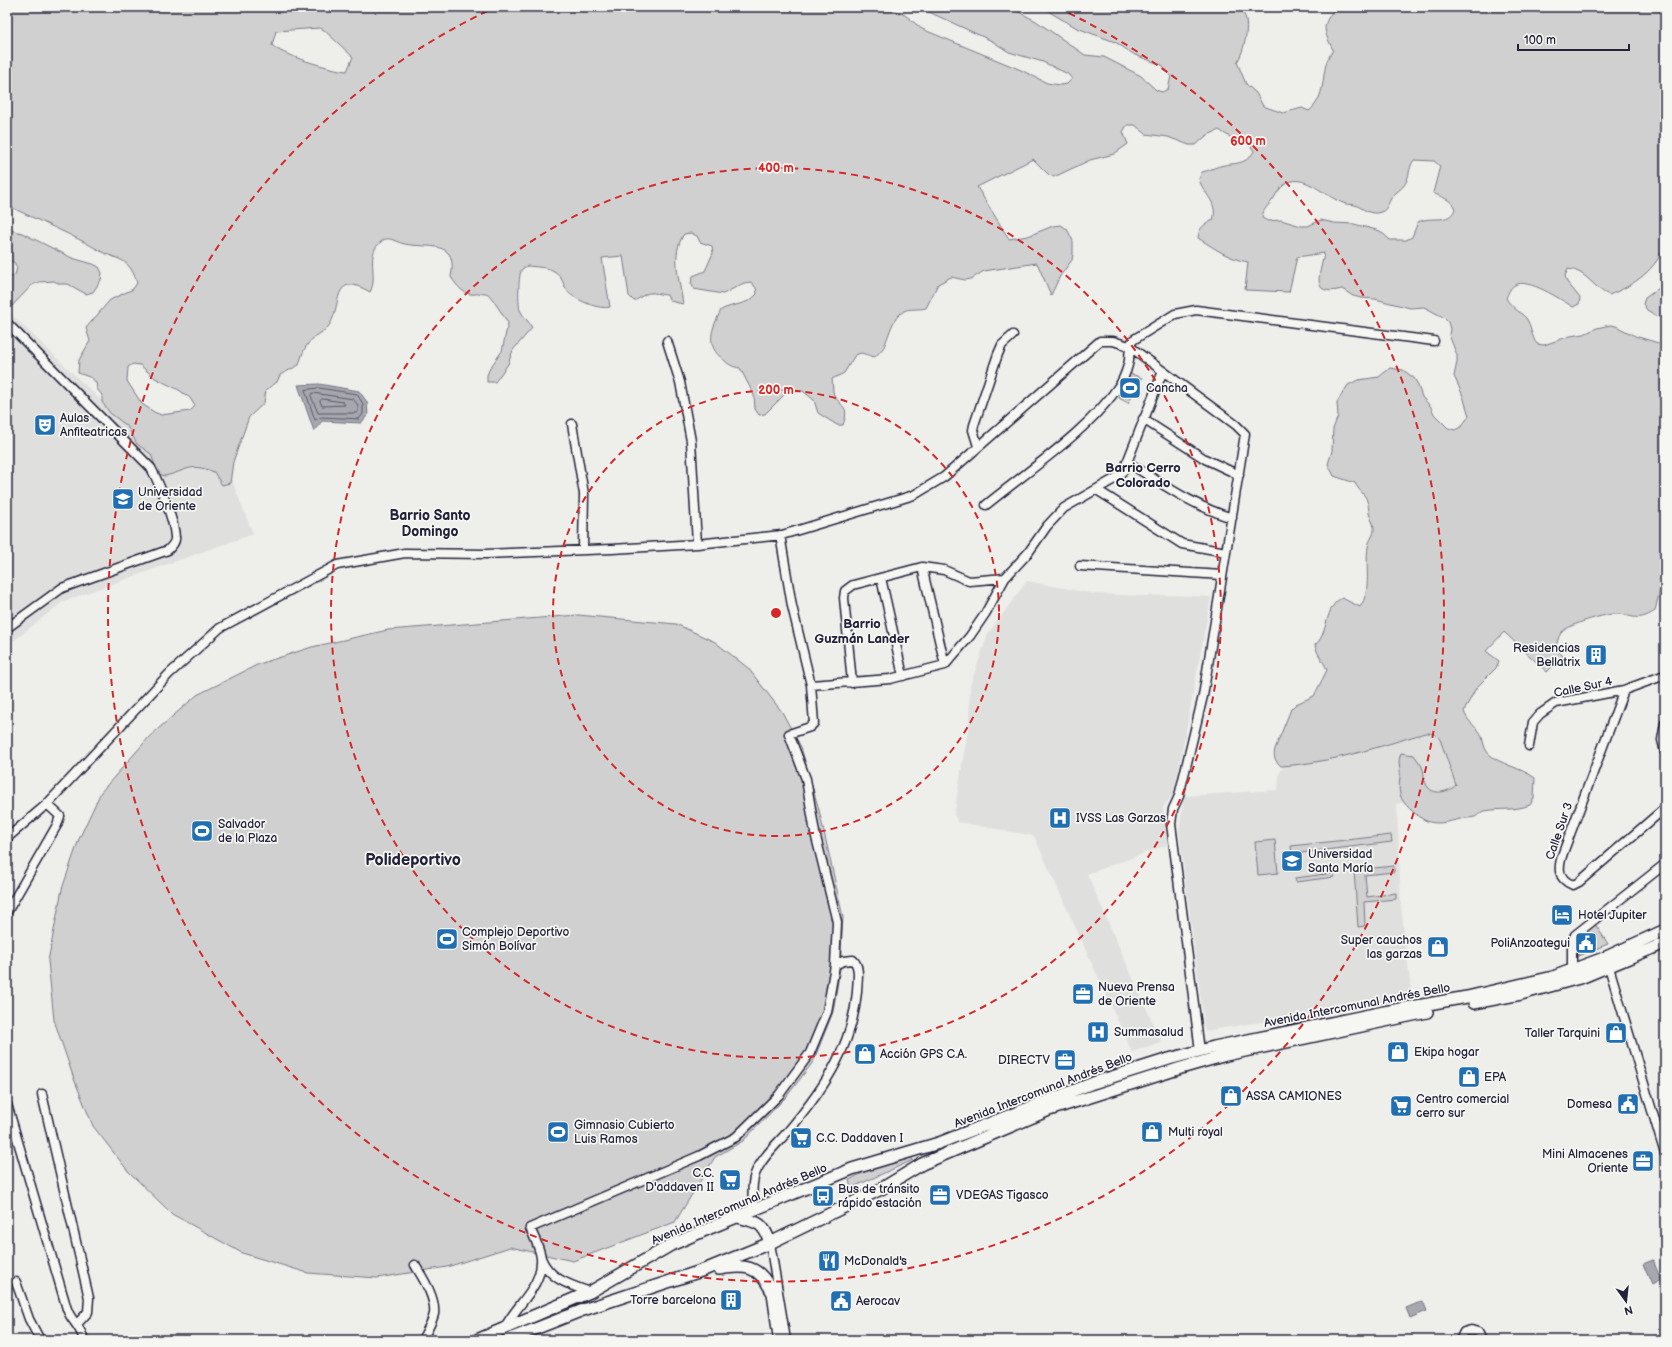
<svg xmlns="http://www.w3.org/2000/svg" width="1672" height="1347" viewBox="0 0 1672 1347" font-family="'Balsamiq Sans',sans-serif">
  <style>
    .built { fill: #dfdfde }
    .green { fill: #d0d0d1; stroke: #797986; fill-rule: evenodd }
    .water { fill: #a7a7af; stroke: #727281 }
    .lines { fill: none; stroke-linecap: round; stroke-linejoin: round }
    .shore { stroke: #575769; stroke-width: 1 }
    .street-casing { stroke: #22223b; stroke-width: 11 }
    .secondary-casing { stroke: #22223b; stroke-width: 14 }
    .street { stroke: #f6f6f2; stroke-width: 8 }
    .secondary { stroke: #f6f6f2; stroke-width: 11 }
    .ring { fill: none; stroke: #d62828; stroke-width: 2; stroke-dasharray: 7 5 }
    .labels { text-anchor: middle; stroke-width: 3.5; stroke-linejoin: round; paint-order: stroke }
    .poi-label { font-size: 12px; fill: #22223b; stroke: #f6f6f2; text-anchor: start }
    .street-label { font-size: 12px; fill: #22223b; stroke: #f6f6f2 }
    .neighbourhood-label { font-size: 13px; font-weight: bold; fill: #22223b; stroke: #f6f6f2 }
    .quarter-label { font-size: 14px; font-weight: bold; fill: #22223b; stroke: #f6f6f2 }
    .district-label { font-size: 16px; font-weight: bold; fill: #22223b; stroke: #f6f6f2 }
    .centre { fill: #d62828; stroke: #f6f6f2; stroke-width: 2 }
    .ring-label { font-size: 12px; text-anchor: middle; font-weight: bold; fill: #d62828; stroke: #f6f6f2; stroke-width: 3.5; stroke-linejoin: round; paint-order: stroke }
  </style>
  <rect width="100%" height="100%" fill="#eeeeeb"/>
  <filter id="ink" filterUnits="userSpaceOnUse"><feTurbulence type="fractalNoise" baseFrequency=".025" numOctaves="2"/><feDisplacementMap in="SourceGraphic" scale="8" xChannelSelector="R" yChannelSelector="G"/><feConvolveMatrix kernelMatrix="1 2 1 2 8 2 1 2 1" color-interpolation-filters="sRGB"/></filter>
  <g filter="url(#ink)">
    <path class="built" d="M7,310L167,464L220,450L253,534L64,601L7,646Z
      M1027,581L1095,594L1144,596L1172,595L1211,597L1174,794L1163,807L1167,845L1087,874L1161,1042L1132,1052L1034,836L958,822L954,815L969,723L970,686L988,634Z
      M1444,721L1458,789L1397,804L1401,906L1412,998L1205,1031L1179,832L1184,796L1278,790L1279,774L1285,763Z"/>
    <path class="green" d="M7,7H886L905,15L922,29L1021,70L1047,83L1060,85L1067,84L1072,79L1068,74L1043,62L1009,52L992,41L918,7H1009L1036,21L1085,55L1104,57L1141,76L1156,90L1162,92L1168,89L1171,76L1162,65L1135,55L1115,42L1077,28L1051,13L1044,7H1231C1235,9 1240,10 1243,13C1251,22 1244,53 1237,62L1246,84L1256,93L1263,106L1283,113L1302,108L1309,111C1324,99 1322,81 1326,64C1327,59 1331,54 1333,50C1323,29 1321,26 1336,7H1665V243C1658,269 1633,286 1609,295C1594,289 1586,270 1568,269L1565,276L1567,282L1580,298L1579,304L1573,307C1562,300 1527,277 1515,285C1510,287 1508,294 1506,298C1511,307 1519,311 1526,318C1532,326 1531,337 1537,344L1544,345L1570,336L1584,334L1597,328L1610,325L1616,326L1635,336L1665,345V589H1660L1655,611C1635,624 1631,613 1613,614C1602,615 1570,624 1562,632C1558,636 1557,643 1556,649L1563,656L1547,672L1504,632L1486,651L1499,661L1496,668L1476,688L1464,711C1467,721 1473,724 1479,731C1484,737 1482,747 1489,754C1499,764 1522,768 1535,778L1534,798L1530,805C1515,811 1500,808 1485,811C1480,812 1479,815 1475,817C1470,818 1464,818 1460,819C1436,825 1428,826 1410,809C1399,799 1398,791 1400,777C1401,768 1397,762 1401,753L1414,755C1416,758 1419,762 1421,765C1425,771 1423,778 1426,784C1432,797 1449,792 1456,785L1441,742C1438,734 1433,733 1425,733C1378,747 1331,763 1281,766C1275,761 1273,757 1275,749L1291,709L1296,704L1314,696L1327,670C1324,661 1317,655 1315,645C1329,634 1324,606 1342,598L1360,607C1372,590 1365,566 1368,547C1369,539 1375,535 1374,527C1373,522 1370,518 1369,513C1368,509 1369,504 1367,501C1366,495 1358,490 1355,483L1334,476L1328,464L1332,451L1333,429L1338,416L1337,402L1348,385L1358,380L1379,377L1390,368L1403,370L1414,378L1417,383L1422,397L1431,407L1434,414L1448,428L1455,430L1461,427L1469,416L1463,396L1454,376L1457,362V355L1449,335L1450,329L1448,322L1443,317L1424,307L1410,308L1375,299L1361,298L1353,296L1342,289C1307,298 1322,270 1324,253L1297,257L1289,292L1245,290L1248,262C1229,259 1214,248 1198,238C1199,227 1204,225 1213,220C1219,202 1203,194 1199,179L1202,172C1209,171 1217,166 1224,165C1237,163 1247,164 1254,151L1250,145L1230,137L1219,130L1206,136L1196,145H1189L1168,137L1146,134L1135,125H1127L1123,132L1128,144L1114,154L1090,160L1054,177L1048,174L1033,159L977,187L1009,239L1028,236L1053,226L1061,225L1067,229L1073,241V254L1072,260L1060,276L1051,295L1037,263L984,271L971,279L965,280L951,277L938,284L926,308C919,310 909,308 904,311C892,318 890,333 885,344C884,349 878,353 875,357L861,353L855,355L844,373L832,379C833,383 832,391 834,395C842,409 850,405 843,425H837L818,413L814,400L803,391L786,393L765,414L759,415L755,409L754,395L740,368C733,367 729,365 724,360C704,345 712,329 721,310C734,303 747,306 757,294L756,288L751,282L744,283L723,294L694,289L691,283L693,276L705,271L713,253L712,246L700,242L697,236L691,233L684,234C670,255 680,281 683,304L670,301L667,295C661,295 652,291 646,294C641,296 639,299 634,301L629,296L623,256L602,258L610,307C599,310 579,301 570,294C563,287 563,276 554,271C547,267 536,267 527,266C526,267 523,268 522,269C518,274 518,304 520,310C523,317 529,321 532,328L513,350L508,364L495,382H487V375L490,368L502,351L508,323C505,318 491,296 488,294C484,292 480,293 476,294C464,296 457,286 451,277C459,238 427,249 405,244C397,243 389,235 382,241C364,254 379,276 370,292C330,269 343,308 328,327C325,331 320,333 316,336C305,344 302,354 299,365L280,375L277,382L266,390L264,403L249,417L233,462L230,483L222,485L214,472C189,462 187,471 165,476L158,474L151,454L137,444L127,426L110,413L102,402V395L97,389L96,383L92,378L78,373L79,360L90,341L86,328L110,300L133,289L137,283C135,276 132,269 127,264C120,258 110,256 102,252C72,234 38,221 7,205ZM320,28L324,30L353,57L347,71C333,70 280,55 272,45L276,31ZM1414,160L1434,161L1440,166L1433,193C1442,198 1451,198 1455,209C1449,225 1432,215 1418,222L1412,237L1406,240H1390L1380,231L1354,224L1334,223L1321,220L1308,226H1301L1281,220L1268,221L1262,218C1263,208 1269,206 1274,198C1294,161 1318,193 1343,203C1347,205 1351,204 1355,205C1363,208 1370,216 1381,212C1388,210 1388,201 1393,196C1398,190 1404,188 1407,180C1410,172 1409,167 1414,160ZM133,364L140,365L155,378L179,390L190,398L195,406L190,411L161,415L154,412L142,404L127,381L128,367Z
      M7,229L22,233L72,258L93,264L99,267L102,273L101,280L93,292L86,294L68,284H60L54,281L39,282L32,285L12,306L7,307V279L15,275L17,268L14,262L7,260Z
      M1665,284V321L1647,310L1643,304L1645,298Z
      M1129,373L1142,378L1128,403L1119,398Z
      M578,615L676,624L715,642L748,668L782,712L801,747L819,810L843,917L840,969L833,1012L813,1062L787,1096L743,1141L715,1157L675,1222L573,1261L510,1247L447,1267L377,1278L308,1273L242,1253L172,1214L128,1171L93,1126L74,1079L54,1020L48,961L62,889L79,839L101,792L150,736L197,695L259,664L312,647L388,630Z
      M1391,835L1392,842L1292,854L1291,846Z
      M1275,840L1278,873L1258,875L1255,842Z
      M1394,866V872L1365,875L1367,897L1396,893V899L1364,902L1365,926L1358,927L1354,870Z
      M1334,873V877L1296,882L1295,878Z
      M1595,924L1608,944L1578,956L1583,935Z
      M910,1156L913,1160L851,1188L849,1180L876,1166Z"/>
    <path class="water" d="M319,384L359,391L367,402L368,415L361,423L322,421L314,431L298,385Z
      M1653,1260L1661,1280L1652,1285L1643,1264Z
      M1423,1301L1427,1311L1410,1318L1406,1308Z"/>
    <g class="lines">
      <path class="shore" d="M319,388L357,394L363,404V414L359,419L322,417L315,420L305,390Z
        M313,393L353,399L358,405V412L356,413H318L311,396Z
        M322,399L343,402L345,405L322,406L320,401Z"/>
      <g class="street-casing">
        <path id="street" d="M7,323L151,468C159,483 174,519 175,537C176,542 172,546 168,550L62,588L7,628
          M667,341L680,382L691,441L697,544
          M1143,419L1205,459L1239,475
          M572,424L584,494L583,549
          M978,446L973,430L974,425L998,354L1002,345L1013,335
          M1127,462C1161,483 1193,506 1232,518
          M1097,490L1182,544L1226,552
          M986,505C1030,469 1090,430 1121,383C1124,377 1128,367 1129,360C1130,352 1128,347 1133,340L1175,314L1196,310L1434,341
          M780,535L792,606L811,685L890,679L945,665L970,636L985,614L1005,578
          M1080,566L1222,575
          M922,567L944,570L969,581L1005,578L1028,553L1047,526L1064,508L1116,478L1124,470L1163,371
          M881,578L903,676
          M852,683L844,598L845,591L853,585L922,567L945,665
          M811,685L814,723L810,727L789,734L806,779L815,833L837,922L835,965
          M1624,690L1563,853C1558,867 1557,879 1573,885L1579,882L1665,808
          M1665,723L1662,740L1665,752
          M1529,746L1533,722L1540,714L1556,703L1624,690L1665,675
          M7,838L47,804L169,674L220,628L337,565L405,553L486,554L612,549L697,544L782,535L914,495L944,477L1100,341H1113L1129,346L1236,425L1245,434L1203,696L1179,796L1173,809L1171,824L1200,1051
          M7,912L57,825L60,816L47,804
          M1609,967L1665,1154
          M1572,971V942L1575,935L1665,864
          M42,1094L89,1298L88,1312L78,1323
          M7,1104L67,1309C71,1321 80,1325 84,1340
          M770,1243L786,1340
          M541,1258C549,1279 570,1285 590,1292
          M415,1265C423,1278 436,1298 434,1314C432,1323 426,1332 422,1340
          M16,1282L29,1319L40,1340
          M771,1290L778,1340
          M504,1329C516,1304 543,1287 541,1258C540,1248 534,1237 530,1228L699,1156L736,1137L779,1095L810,1053L827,1012L835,965L843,961L853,960C861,967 857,982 857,992C852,1047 825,1087 790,1129C780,1141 767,1152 759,1166C750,1180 753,1195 753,1210
          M1460,1340L1464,1332L1471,1330L1478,1332L1482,1340"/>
      </g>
      <g class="secondary-casing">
        <path id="secondary" d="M1474,1003L1521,994L1583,977L1665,943
          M738,1217C758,1222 764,1223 770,1243
          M719,1269C744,1265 758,1264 771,1290
          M477,1340L590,1292L671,1245L710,1228L852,1169L939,1143L1093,1083L1169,1059L1214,1047L1384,1012L1467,997L1553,977L1604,958L1665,930
          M507,1340L583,1310L704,1270L770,1243L881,1189L922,1164L1049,1110L1181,1068L1226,1055L1427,1012"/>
      </g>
      <use href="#street" class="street"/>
      <use href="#secondary" class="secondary"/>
    </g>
  </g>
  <g class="ring">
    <circle cx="776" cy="613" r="223"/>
    <circle cx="776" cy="613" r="445"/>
    <path d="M1058 8A668 668 0 1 1 494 8"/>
  </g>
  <defs>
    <g id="stadium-square" transform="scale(1.15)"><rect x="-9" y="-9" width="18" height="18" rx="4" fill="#1f6fb2" stroke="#f6f6f2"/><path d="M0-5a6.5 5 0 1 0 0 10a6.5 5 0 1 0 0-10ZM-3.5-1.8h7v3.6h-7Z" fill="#fff"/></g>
    <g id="theatre-square" transform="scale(1.15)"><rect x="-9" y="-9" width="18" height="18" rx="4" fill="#1f6fb2" stroke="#f6f6f2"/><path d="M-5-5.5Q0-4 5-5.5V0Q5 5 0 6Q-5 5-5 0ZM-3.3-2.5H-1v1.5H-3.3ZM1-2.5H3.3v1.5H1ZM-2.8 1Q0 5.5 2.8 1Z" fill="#fff"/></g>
    <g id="university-square" transform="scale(1.15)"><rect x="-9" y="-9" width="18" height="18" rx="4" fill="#1f6fb2" stroke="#f6f6f2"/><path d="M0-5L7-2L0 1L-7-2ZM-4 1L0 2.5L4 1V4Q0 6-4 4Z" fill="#fff"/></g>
    <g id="building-square" transform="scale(1.15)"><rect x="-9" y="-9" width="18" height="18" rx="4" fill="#1f6fb2" stroke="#f6f6f2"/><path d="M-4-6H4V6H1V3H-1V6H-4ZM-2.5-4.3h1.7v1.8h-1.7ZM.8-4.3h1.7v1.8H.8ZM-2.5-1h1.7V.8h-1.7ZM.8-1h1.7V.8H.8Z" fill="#fff"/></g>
    <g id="hospital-square" transform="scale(1.15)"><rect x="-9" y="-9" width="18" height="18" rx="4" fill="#1f6fb2" stroke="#f6f6f2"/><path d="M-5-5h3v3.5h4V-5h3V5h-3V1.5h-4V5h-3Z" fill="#fff"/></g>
    <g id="hotel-square" transform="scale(1.15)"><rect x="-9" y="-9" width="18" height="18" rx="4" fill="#1f6fb2" stroke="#f6f6f2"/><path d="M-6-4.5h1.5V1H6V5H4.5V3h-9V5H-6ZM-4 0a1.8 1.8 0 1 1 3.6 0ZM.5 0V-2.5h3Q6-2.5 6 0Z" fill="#fff"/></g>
    <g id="civic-square" transform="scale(1.15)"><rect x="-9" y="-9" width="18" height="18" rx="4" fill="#1f6fb2" stroke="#f6f6f2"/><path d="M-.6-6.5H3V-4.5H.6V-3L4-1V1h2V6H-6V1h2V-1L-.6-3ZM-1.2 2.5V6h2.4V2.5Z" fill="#fff"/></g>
    <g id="shop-square" transform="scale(1.15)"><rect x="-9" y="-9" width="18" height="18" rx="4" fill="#1f6fb2" stroke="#f6f6f2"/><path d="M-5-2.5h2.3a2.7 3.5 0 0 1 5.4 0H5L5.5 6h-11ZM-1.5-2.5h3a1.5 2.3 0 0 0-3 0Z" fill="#fff"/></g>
    <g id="office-square" transform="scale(1.15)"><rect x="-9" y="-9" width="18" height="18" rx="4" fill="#1f6fb2" stroke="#f6f6f2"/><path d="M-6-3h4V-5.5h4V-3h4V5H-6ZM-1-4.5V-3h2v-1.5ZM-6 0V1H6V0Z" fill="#fff"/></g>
    <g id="supermarket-square" transform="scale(1.15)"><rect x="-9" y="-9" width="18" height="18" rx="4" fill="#1f6fb2" stroke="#f6f6f2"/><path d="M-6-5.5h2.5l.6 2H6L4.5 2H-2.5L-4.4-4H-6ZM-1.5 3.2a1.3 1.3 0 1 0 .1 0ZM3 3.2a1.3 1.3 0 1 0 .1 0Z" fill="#fff"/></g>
    <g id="bus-square" transform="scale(1.15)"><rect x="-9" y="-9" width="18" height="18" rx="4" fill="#1f6fb2" stroke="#f6f6f2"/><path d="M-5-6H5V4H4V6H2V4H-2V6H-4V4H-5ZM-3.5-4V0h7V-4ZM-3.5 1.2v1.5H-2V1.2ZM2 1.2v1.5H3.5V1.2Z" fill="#fff"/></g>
    <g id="restaurant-square" transform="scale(1.15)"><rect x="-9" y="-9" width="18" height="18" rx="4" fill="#1f6fb2" stroke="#f6f6f2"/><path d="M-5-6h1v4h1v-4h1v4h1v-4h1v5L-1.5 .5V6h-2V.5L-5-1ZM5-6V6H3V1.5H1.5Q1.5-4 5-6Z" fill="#fff"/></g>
  </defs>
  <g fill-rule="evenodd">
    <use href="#stadium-square" x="1130" y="388"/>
    <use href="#theatre-square" x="45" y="425"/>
    <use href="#university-square" x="123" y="499"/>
    <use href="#building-square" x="1596" y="655"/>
    <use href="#hospital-square" x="1060" y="818"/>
    <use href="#stadium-square" x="202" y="831"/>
    <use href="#university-square" x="1292" y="861"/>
    <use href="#hotel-square" x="1562" y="915"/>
    <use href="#stadium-square" x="447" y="939"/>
    <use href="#civic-square" x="1586" y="943"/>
    <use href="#shop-square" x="1438" y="947"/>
    <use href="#office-square" x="1083" y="994"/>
    <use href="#hospital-square" x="1098" y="1032"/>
    <use href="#shop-square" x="1616" y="1033"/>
    <use href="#shop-square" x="1398" y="1052"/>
    <use href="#shop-square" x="865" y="1054"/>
    <use href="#office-square" x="1065" y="1060"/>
    <use href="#shop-square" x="1469" y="1077"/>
    <use href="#shop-square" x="1231" y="1096"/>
    <use href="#civic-square" x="1628" y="1104"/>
    <use href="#supermarket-square" x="1401" y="1106"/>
    <use href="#stadium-square" x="558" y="1132"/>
    <use href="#shop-square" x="1152" y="1132"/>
    <use href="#supermarket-square" x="801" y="1138"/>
    <use href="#office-square" x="1643" y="1161"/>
    <use href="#supermarket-square" x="730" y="1180"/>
    <use href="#office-square" x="940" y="1195"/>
    <use href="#bus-square" x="823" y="1196"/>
    <use href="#restaurant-square" x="829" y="1261"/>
    <use href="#building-square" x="731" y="1300"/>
    <use href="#civic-square" x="841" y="1301"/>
  </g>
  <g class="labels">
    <g class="poi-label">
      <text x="1146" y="392">Cancha</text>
      <text x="60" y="422">Aulas<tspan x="60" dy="14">Anfiteatricas</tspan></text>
      <text x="138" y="496">Universidad<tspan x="138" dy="14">de Oriente</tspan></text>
      <text x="1580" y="652" text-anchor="end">Residencias<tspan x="1580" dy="14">Bellatrix</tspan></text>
      <text x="1076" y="822">IVSS Las Garzas</text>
      <text x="218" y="828">Salvador<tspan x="218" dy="14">de la Plaza</tspan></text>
      <text x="1308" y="858">Universidad<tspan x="1308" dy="14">Santa María</tspan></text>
      <text x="1578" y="919">Hotel Jupiter</text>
      <text x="462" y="936">Complejo Deportivo<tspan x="462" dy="14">Simón Bolívar</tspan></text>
      <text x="1422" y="944" text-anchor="end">Super cauchos<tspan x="1422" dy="14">las garzas</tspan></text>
      <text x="1570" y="947" text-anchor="end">PoliAnzoategui</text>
      <text x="1098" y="991">Nueva Prensa<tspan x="1098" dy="14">de Oriente</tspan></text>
      <text x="1114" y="1036">Summasalud</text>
      <text x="1600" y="1037" text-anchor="end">Taller Tarquini</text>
      <text x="1414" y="1056">Ekipa hogar</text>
      <text x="880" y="1058">Acción GPS C.A.</text>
      <text x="1050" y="1064" text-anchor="end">DIRECTV</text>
      <text x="1484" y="1081">EPA</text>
      <text x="1246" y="1100">ASSA CAMIONES</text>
      <text x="1416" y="1103">Centro comercial<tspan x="1416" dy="14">cerro sur</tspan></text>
      <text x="1612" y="1108" text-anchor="end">Domesa</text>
      <text x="574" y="1129">Gimnasio Cubierto<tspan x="574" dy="14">Luis Ramos</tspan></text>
      <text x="1168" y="1136">Multi royal</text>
      <text x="816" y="1142">C.C. Daddaven I</text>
      <text x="1628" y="1158" text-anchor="end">Mini Almacenes<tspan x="1628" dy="14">Oriente</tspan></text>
      <text x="714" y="1177" text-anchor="end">C.C.<tspan x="714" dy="14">D'addaven II</tspan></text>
      <text x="838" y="1193">Bus de tránsito<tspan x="838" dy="14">rápido estación</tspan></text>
      <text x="956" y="1199">VDEGAS Tigasco</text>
      <text x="844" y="1265">McDonald's</text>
      <text x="716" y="1304" text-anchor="end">Torre barcelona</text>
      <text x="856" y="1305">Aerocav</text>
    </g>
    <g class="street-label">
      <text transform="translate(1583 687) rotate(-12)" y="4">Calle Sur 4</text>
      <text transform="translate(1559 831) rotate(-71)" y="4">Calle Sur 3</text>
      <text transform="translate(1357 1005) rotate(-11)" y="4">Avenida Intercomunal Andrés Bello</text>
      <text transform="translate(1043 1090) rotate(-21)" y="4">Avenida Intercomunal Andrés Bello</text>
      <text transform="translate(739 1204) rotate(-23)" y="4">Avenida Intercomunal Andrés Bello</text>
    </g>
    <g class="neighbourhood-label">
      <text x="1143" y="472">Barrio Cerro<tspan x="1143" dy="15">Colorado</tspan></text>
      <text x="862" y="628">Barrio<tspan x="862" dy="15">Guzmán Lander</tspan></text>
    </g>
    <g class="quarter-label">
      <text x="430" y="520">Barrio Santo<tspan x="430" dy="16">Domingo</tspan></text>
    </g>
    <g class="district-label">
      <text x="413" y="865">Polideportivo</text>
    </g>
  </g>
  <circle cx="776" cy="613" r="6" class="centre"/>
  <g class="ring-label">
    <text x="1248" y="145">600 m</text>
    <text x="776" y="172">400 m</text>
    <text x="776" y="394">200 m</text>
  </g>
  <rect width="1672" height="1347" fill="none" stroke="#f6f6f2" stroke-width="24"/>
  <rect x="12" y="12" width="1648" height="1323" fill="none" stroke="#22223b" stroke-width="1.5" filter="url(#ink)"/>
  <g transform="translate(1626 1301) rotate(165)" stroke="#f6f6f2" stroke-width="3" paint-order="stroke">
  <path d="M0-3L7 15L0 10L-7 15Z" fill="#22223b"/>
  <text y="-6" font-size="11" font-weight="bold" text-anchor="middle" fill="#22223b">N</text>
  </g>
  <path d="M1518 44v6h111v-6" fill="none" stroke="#22223b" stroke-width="2"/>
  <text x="1524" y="44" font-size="12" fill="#22223b" stroke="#f6f6f2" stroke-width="3" paint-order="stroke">100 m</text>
</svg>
